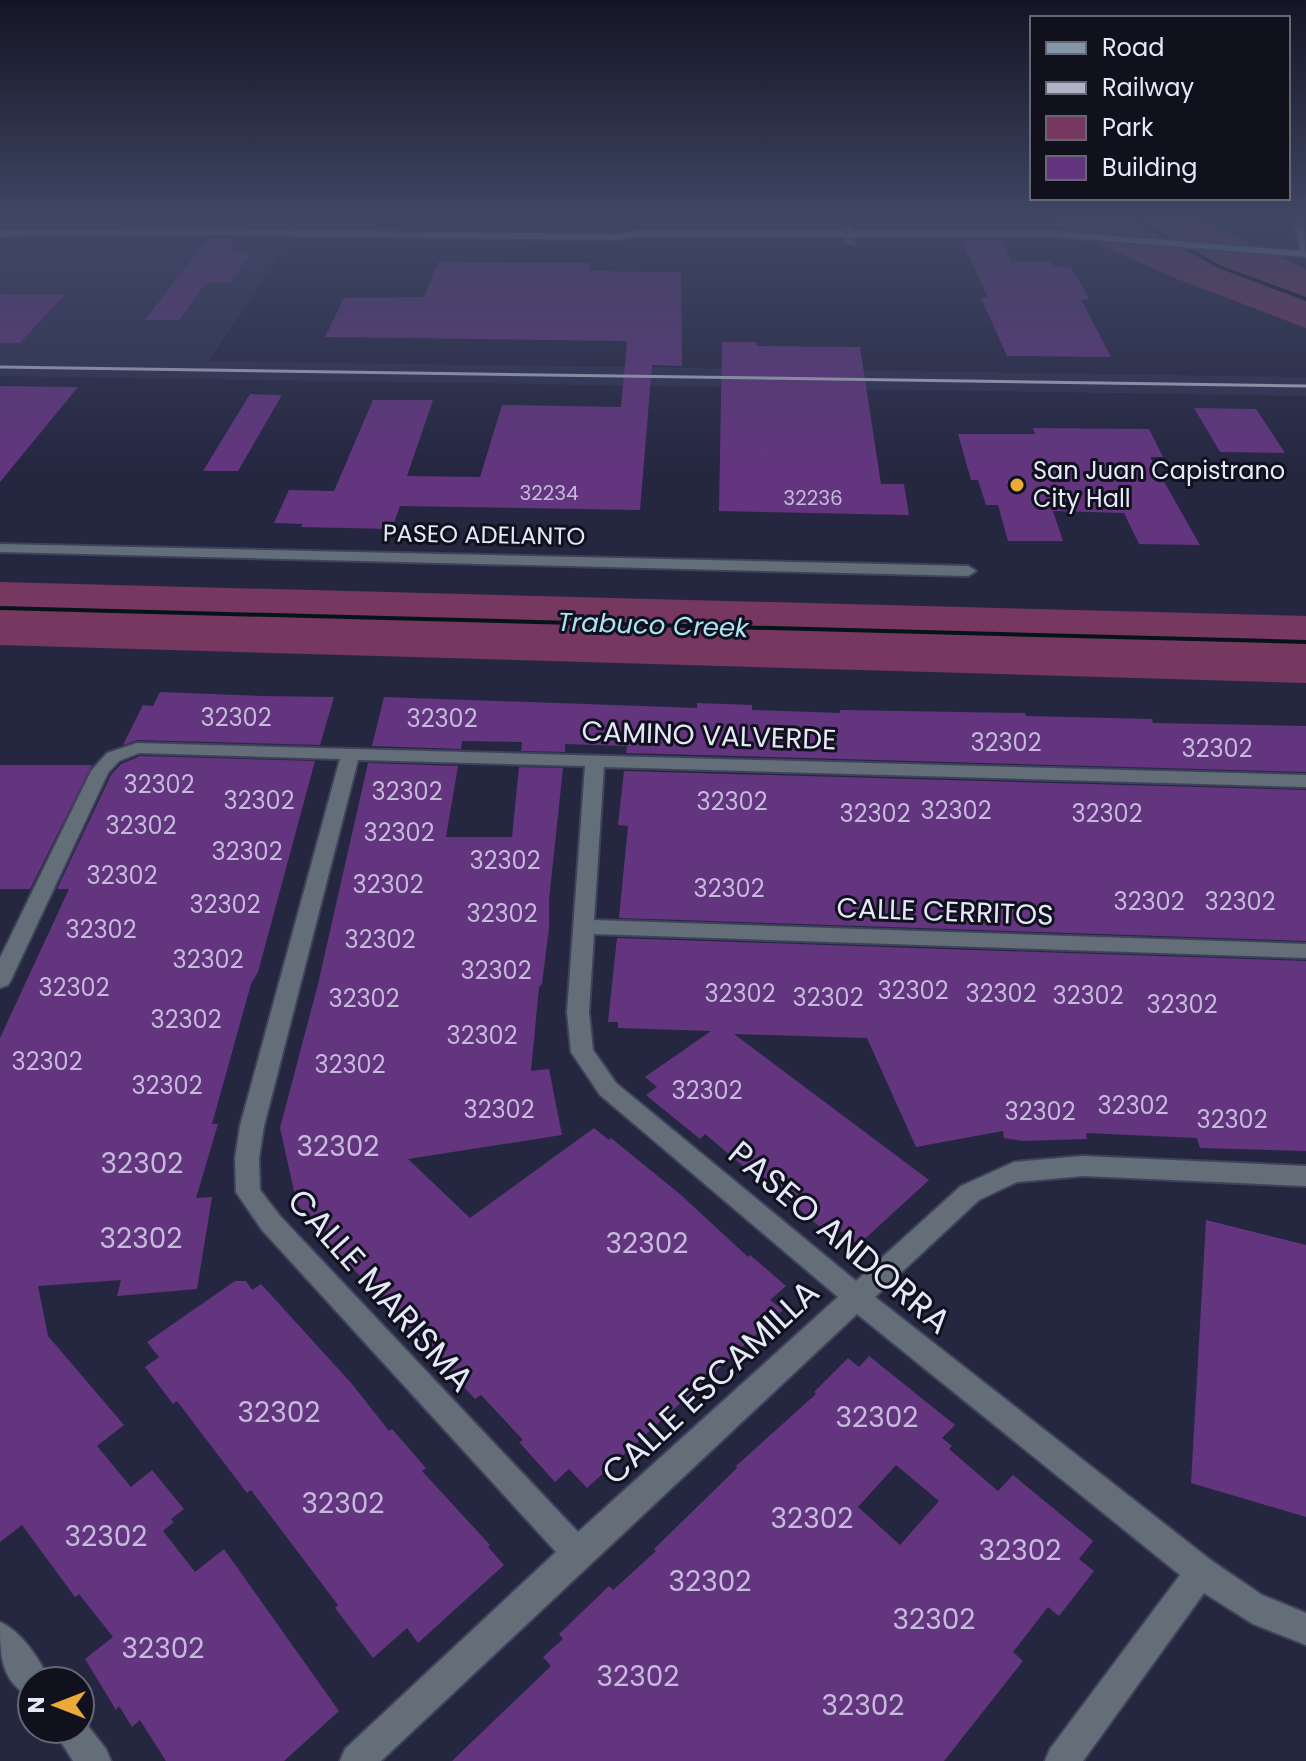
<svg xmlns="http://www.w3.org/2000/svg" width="1306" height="1761" viewBox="0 0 1306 1761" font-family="Poppins,sans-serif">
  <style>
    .built { fill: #2f3150 }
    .green { fill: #763860 }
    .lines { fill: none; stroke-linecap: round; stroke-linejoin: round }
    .stream { fill: #04151a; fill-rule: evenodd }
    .building { fill: #63357f; fill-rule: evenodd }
    .minor-casing { stroke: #40425b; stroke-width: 4 }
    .tertiary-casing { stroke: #40425b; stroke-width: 4 }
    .secondary-casing { stroke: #40425b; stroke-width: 4 }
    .minor { fill: #636e79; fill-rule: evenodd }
    .tertiary { fill: #636e79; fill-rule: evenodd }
    .secondary { fill: #8395a6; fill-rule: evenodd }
    .rail { stroke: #b0b3c6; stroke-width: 3 }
    .poi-dot { fill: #eaaa39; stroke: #10111d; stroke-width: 3 }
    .labels { text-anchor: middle; stroke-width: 6; stroke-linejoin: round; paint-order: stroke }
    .far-number-label { font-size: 20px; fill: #c4bbda }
    .far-poi-label { font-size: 24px; fill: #e5e8f9; stroke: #10111d; text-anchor: start }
    .far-street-label { font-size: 24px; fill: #e5e8f9; stroke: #10111d }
    .number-label { font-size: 24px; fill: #c4bbda }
    .far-water-label { font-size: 26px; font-style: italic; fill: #abe4f4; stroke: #10111d }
    .street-label { font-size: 28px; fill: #e5e8f9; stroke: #10111d }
    .near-number-label { font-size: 28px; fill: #c4bbda }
    .near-street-label { font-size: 34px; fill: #e5e8f9; stroke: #10111d }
  </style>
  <rect width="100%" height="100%" fill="#252741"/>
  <path class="built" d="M0,245L286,246L209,361L1306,377V396L0,376Z"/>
  <path class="green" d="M1050,222H1203L1306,269V328L1177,279Z
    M0,582L1306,616V683L0,645Z"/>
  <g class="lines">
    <path class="stream" d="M1136,222H1141L1222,266L1306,297V301L1218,268Z
      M0,606L1306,640V644L0,610Z"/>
  </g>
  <path class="building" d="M208,238H235L227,252L251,253L230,283H206L179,320H145Z
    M961,240H1001L1011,261H1050L1054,267H1071L1089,298L1082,301L1111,357L1007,356L981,298H988Z
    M438,262L590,263L589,271L681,272L682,366L652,365L640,510L400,506L392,529L301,527L303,524L274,523L289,490L334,491L373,400H433L407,476L480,477L502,405L621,407L627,341L325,337L344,298L424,297Z
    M0,294L64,295L20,343H0Z
    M722,342H756L757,346L860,347L881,484H904L909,515L719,511Z
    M0,386L78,387L0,482Z
    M250,394L282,395L238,471H203Z
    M1194,408L1256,409L1285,453L1220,452Z
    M1033,428L1149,429L1163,457H1150L1200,545L1139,544L1124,513L1053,511L1063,541H1008L998,505H986L978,480H971L958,434H1035Z
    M160,692L260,696L334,697L320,745L137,740L123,745L143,705L153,706Z
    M384,697L697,708V703L752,705V710L840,713V710L1025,713L1026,716L1152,719L1153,723L1306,726V772L626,753L627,746L565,744V752L521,751L522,742L462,741L461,749L372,746Z
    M140,756L315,761L258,972L251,984L212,1124H218L196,1198L212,1197L197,1289L117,1296L121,1280L38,1286L48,1336L124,1425L97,1446L131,1487L152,1470L184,1509L171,1519L174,1522L163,1531L195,1572L224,1549L339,1711L284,1761H166L140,1720L132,1727L119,1706L116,1710L85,1659L113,1637L79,1594L75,1597L22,1525L0,1542V1038L69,889H57L111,775L121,764Z
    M368,763L458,766L446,837H512L519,767L563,768L549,900V928L542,984L539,987L531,1071L549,1069L562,1135L408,1159L470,1218L594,1128L609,1140L611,1138L681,1195L748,1257L750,1255L786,1286L770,1300L783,1310L587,1488L569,1469L555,1482L519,1442L523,1440L481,1395L475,1399L318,1231L297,1204L280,1128L318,984Z
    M0,765H92L30,889H0Z
    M624,771L1306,790V941L619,918L628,826L618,825Z
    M617,938L1306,961V1151L1200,1148L1197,1138L1086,1133L1087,1139L1022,1141L1004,1138L1003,1131L916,1147L867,1038L734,1034L929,1180L858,1245L841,1231L833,1238L759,1175L756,1177L705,1134L700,1139L646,1095L657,1087L645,1077L711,1031L618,1028V1022H608Z
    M1206,1220L1306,1245V1517L1191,1483Z
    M235,1281H246L252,1290L261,1284L352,1384L389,1431L392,1429L426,1468L422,1471L490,1545L488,1547L504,1565L418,1643L407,1628L373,1658L335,1608L338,1605L251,1490L247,1493L177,1401L173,1404L145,1367L159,1357L147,1342Z
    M869,1356L955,1425L942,1438L952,1446L949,1449L998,1491L1013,1475L1093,1541L1079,1559L1094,1571L1059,1616L1048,1607L1013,1652L1023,1661L944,1761H452L551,1666L543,1657L563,1639L559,1634L609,1586L613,1590L656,1551L654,1549L737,1468L736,1466L816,1394L814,1392L848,1358L859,1367ZM896,1465L939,1501L900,1545L858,1507Z"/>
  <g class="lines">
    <g class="minor-casing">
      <path id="minor" d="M293,222H303L292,236L287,233Z
        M840,222H850L855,245L846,243Z
        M137,743L1306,775V787L604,767L594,920L1306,944V958L594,934L589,1012L593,1050L616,1083L856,1281L961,1186L1014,1162L1083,1156L1306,1166V1186L1083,1176L1017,1182L979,1200L875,1297L1212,1561L1262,1595L1306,1613V1645L1253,1624L1204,1593L1083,1761H1045L1050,1749L1180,1575L857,1314L381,1761H340L345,1749L556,1552L262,1230L236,1192L235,1158L240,1126L340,759L139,753L119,761L108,773L11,980L8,985L0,988V958L91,771L107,753ZM358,760L585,766L567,1012L571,1052L600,1095L838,1297L578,1532L280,1216L260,1190L259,1158L264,1126Z
        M0,1622C21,1631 41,1660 49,1681H32V1697C0,1683 0,1653 0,1622Z
        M80,1716L106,1749L111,1761H73L53,1729H80Z"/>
    </g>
    <g class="tertiary-casing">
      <path id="tertiary" d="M0,544L968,566L976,571L968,576L0,552Z"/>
    </g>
    <g class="secondary-casing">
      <path id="secondary" d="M1293,222H1303L1306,257L1055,237H636L615,240L220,235L0,236V230L220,229L615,234L636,231H1055L1301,251Z"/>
    </g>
    <use href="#minor" class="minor"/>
    <use href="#tertiary" class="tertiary"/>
    <use href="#secondary" class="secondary"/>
    <path class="rail" d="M0,367L1306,386"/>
  </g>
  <linearGradient id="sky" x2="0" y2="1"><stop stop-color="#141524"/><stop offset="0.47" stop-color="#404765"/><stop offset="1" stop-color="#404765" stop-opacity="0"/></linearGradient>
  <rect width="1306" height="468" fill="url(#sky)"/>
  <circle class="poi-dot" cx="1017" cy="485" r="8"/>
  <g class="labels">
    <g class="far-number-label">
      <text x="549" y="500">32234</text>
      <text x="813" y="505">32236</text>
    </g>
    <g class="far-poi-label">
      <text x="1033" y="479">San Juan Capistrano<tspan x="1033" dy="28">City Hall</tspan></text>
    </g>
    <g class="far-street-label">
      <text transform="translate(484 535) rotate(1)" y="8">PASEO ADELANTO</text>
    </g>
    <g class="number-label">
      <text x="236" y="726">32302</text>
      <text x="442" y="727">32302</text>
      <text x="1006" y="751">32302</text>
      <text x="1217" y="757">32302</text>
      <text x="159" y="793">32302</text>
      <text x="407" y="800">32302</text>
      <text x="259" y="809">32302</text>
      <text x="732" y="810">32302</text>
      <text x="956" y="819">32302</text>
      <text x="875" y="822">32302</text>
      <text x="1107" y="822">32302</text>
      <text x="141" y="834">32302</text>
      <text x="399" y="841">32302</text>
      <text x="247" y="860">32302</text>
      <text x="505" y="869">32302</text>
      <text x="122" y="884">32302</text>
      <text x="388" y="893">32302</text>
      <text x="729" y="897">32302</text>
      <text x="1149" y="910">32302</text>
      <text x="1240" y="910">32302</text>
      <text x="225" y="913">32302</text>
      <text x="502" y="922">32302</text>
      <text x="101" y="938">32302</text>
      <text x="380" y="948">32302</text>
      <text x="208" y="968">32302</text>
      <text x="496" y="979">32302</text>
      <text x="74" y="996">32302</text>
      <text x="913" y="999">32302</text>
      <text x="740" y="1002">32302</text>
      <text x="1001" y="1002">32302</text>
      <text x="1088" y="1004">32302</text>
      <text x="828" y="1006">32302</text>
      <text x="364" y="1007">32302</text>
      <text x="1182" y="1013">32302</text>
      <text x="186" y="1028">32302</text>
      <text x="482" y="1044">32302</text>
      <text x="47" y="1070">32302</text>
      <text x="350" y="1073">32302</text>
      <text x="167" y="1094">32302</text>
      <text x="707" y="1099">32302</text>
      <text x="1133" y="1114">32302</text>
      <text x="499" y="1118">32302</text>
      <text x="1040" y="1120">32302</text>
      <text x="1232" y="1128">32302</text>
    </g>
    <g class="far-water-label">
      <text transform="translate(653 625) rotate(2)" y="9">Trabuco Creek</text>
    </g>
    <g class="street-label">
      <text transform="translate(709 735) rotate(2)" y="10">CAMINO VALVERDE</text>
      <text transform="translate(945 911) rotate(2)" y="10">CALLE CERRITOS</text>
    </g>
    <g class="near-number-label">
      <text x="338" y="1156">32302</text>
      <text x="142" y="1173">32302</text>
      <text x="141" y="1248">32302</text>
      <text x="647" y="1253">32302</text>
      <text x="279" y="1422">32302</text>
      <text x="877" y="1427">32302</text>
      <text x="343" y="1513">32302</text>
      <text x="812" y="1528">32302</text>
      <text x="106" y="1546">32302</text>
      <text x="1020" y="1560">32302</text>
      <text x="710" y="1591">32302</text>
      <text x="934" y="1629">32302</text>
      <text x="163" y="1658">32302</text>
      <text x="638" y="1686">32302</text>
      <text x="863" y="1715">32302</text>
    </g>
    <g class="near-street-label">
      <text transform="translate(840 1237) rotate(40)" y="12">PASEO ANDORRA</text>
      <text transform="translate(381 1290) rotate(48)" y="12">CALLE MARISMA</text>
      <text transform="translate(710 1382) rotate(-43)" y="12">CALLE ESCAMILLA</text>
    </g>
  </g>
  <rect x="1030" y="16" width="260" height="184" fill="#10111d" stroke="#656775" stroke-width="2"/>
  <rect x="1046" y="42" width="40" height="12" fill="#8395a6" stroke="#656775" stroke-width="2"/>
  <text x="1102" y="56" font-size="24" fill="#e5e8f9">Road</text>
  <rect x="1046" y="82" width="40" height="12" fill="#b0b3c6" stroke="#656775" stroke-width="2"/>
  <text x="1102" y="96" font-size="24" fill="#e5e8f9">Railway</text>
  <rect x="1046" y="116" width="40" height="24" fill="#763860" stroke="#656775" stroke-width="2"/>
  <text x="1102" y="136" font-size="24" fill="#e5e8f9">Park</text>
  <rect x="1046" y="156" width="40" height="24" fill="#63357f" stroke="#656775" stroke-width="2"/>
  <text x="1102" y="176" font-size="24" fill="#e5e8f9">Building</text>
  <g transform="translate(56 1705) rotate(270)"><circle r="38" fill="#10111d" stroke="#656775" stroke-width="2"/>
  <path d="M0-6L14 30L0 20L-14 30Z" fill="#eaaa39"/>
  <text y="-12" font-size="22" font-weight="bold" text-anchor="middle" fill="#e5e8f9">N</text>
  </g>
</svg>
